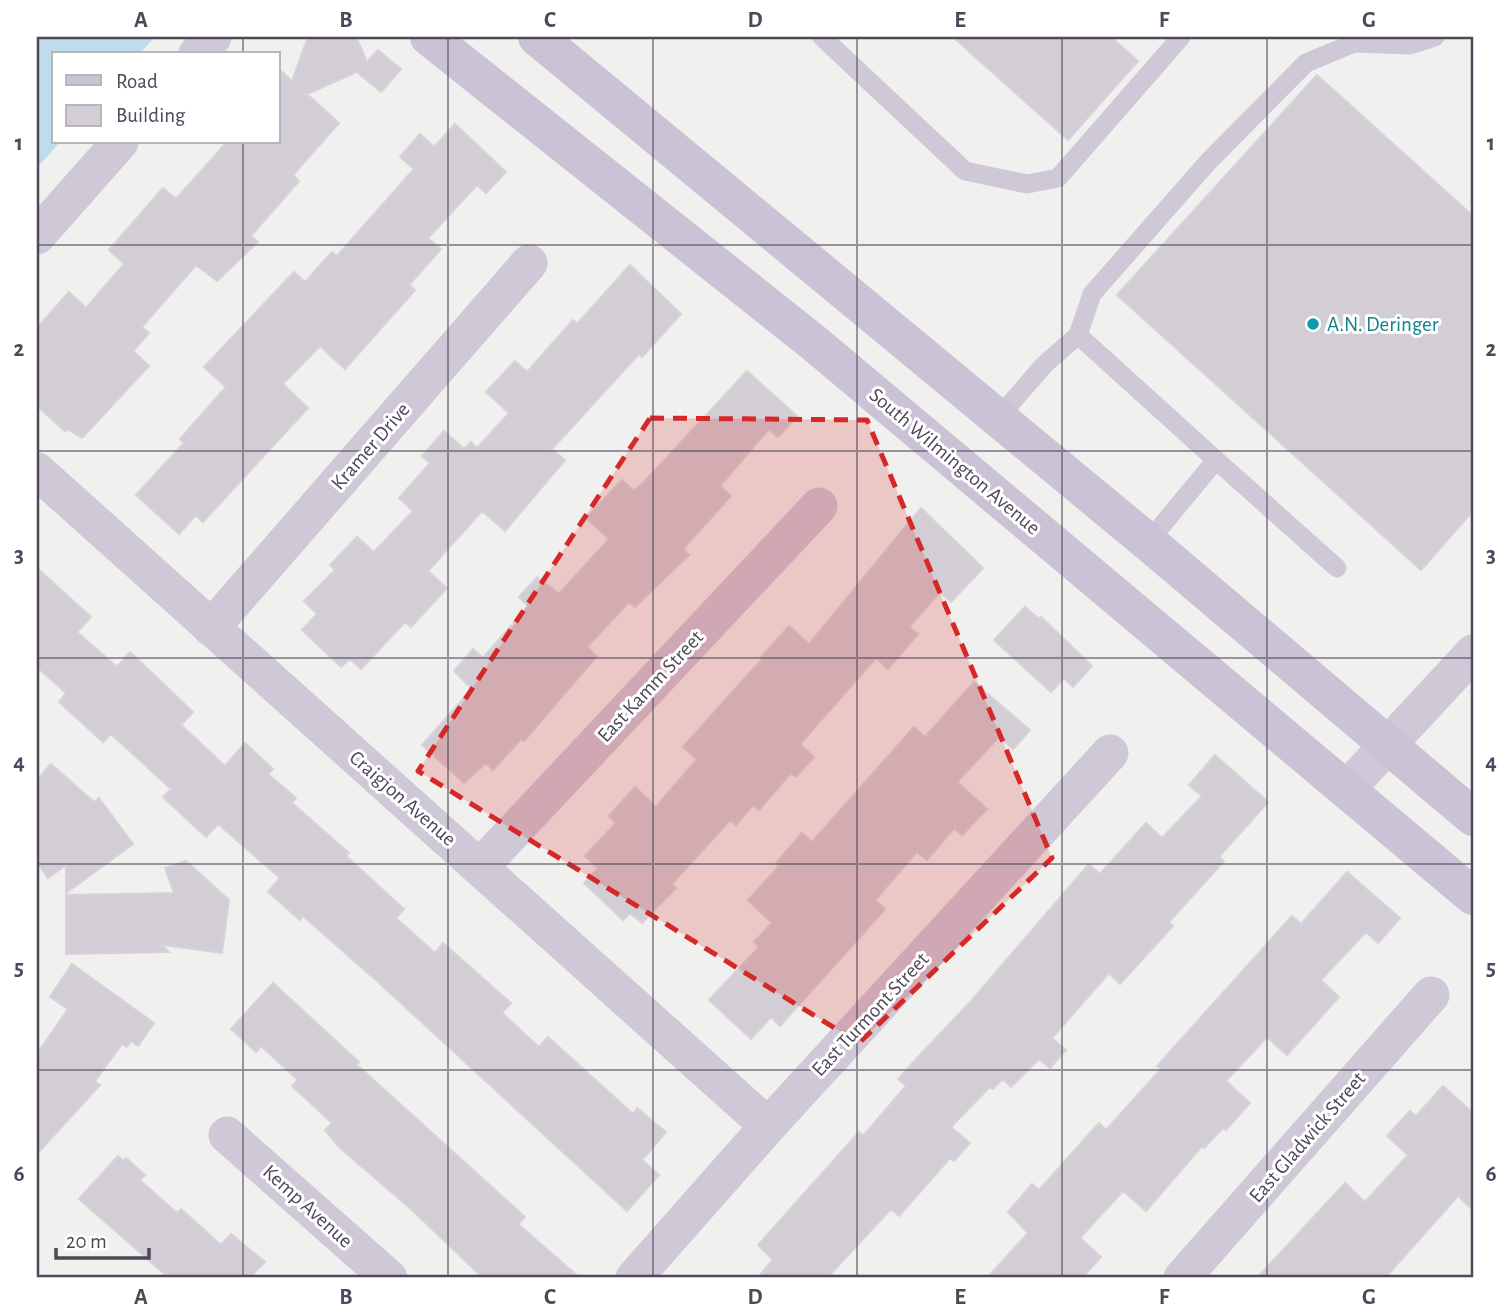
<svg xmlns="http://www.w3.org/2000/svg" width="1510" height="1315" viewBox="0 0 1510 1315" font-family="'Alegreya Sans',sans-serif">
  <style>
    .green { fill: #bfdceb }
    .building { fill: #d3ced5; stroke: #d7d2d9; stroke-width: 2 }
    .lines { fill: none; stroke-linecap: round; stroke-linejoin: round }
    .lane { stroke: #cec8d7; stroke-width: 19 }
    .street { stroke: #cec8d7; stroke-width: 37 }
    .secondary { stroke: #cbc2d5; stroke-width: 38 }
    .marked { fill: #d62828; fill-opacity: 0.2; stroke: #d62828; stroke-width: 5; stroke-dasharray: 14 9; stroke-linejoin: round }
    .grid { fill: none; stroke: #4f475a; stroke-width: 2; stroke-opacity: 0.55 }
    .culture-dot { fill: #0f9aa8; stroke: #fff; stroke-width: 2.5 }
    .labels { text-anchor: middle; stroke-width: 6; stroke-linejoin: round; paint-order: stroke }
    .culture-label { font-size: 21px; fill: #0d838f; stroke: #fff; text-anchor: start }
    .street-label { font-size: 21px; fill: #4f475a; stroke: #fff }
    .neatline { fill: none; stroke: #4f475a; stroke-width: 2.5 }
    .grid-label { font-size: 23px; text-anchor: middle; font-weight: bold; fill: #4f475a }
  </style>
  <rect width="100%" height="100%" fill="#f0f0ee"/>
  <path class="green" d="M37,37H155L139,54H54V142H60L37,168Z"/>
  <path class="building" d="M308,37H356L367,62L378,50L401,69L381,92L358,73L361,70L307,94L339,123L293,175L299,181L251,236L258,242L217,281L196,265L142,327L149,333L133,351L149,366L82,438L67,429L65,431L37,406V328L69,292L86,308L124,264L109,250L163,188L176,199L227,142H278V68L292,81Z
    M953,37H1111L1138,61L1068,140Z
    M1317,75L1473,216V511L1421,570L1117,295Z
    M455,124L506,172L486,193L477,185L428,238L441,249L409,285L415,290L345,369L320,346L283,384L308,408L203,522L196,515L179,534L136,495L184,443L180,439L226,387L204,367L294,272L305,282L332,252L337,256L414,169L400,157L420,134L434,147Z
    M630,265L681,314L642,357L639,354L552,449L565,460L505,531L482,511L428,571L447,588L411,627L405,622L361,669L350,659L341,667L302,630L317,614L304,601L335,570L330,565L357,537L374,552L413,511L399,498L430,463L422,456L444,431L464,449L471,442L477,448L509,413L486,392L515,361L527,372L573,320L577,324Z
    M747,371L797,416L778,437L769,429L720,486L731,496L683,549L689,555L635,607L629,602L587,647L597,656L524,741L521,739L493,770L486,763L464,783L422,745L472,689L454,671L473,649L483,658L528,606L519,597L537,577L559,594L609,539L586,518L622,480L634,491L645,481Z
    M921,508L983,568L951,602L940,592L909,627L918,634L888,669L876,658L800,744L814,757L796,777L791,773L759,810L753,805L736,825L730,820L672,884L676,888L642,923L630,913L623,920L584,883L598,868L585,856L616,823L609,816L635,787L656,807L697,759L683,747L762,659L761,657L789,626L809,644Z
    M37,568L91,617L77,632L117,667L130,652L193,712L181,725L225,766L245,743L273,769L268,774L296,798L292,803L349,853L346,856L404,909L396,918L435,953L443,943L511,1003L502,1013L539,1047L548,1037L633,1114L637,1108L666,1132L642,1160L659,1175L627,1211L378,982L303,916L300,920L268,892L280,878L218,824L206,837L163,797L171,789L111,734L103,742L59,702L66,693L37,667Z
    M1025,607L1039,619L1041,617L1092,666L1073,687L1064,678L1051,692L994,640Z
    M974,682L1030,730L1013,749L999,737L957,782L987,809L962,835L954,828L927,860L917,852L875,900L885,909L860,937L780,1026L771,1017L751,1039L709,1000L759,947L754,942L772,923L748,900L779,866L776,863L802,833L812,842L914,727L925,737Z
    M1215,755L1268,802L1219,857L1224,861L1169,922L1173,926L1120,984L1109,973L1052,1038L1066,1050L1050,1068L1039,1059L1011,1087L1003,1079L993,1089L990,1087L951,1127L970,1143L954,1161L950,1158L899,1216L891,1209L827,1278H757L773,1260L758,1245L859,1132L863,1136L906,1086L898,1079L917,1058L972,1000L1089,864L1100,874L1146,823L1162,838L1202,796L1189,785Z
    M51,764L94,802L99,798L133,844L66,893V865L48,878L37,862V780Z
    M186,861L229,900L222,953L162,945L169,952L66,954V895L174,893L165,868Z
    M1347,872L1400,918L1378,943L1366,932L1321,980L1339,997L1287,1055L1267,1037L1226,1081L1250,1103L1226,1130L1223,1128L1204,1148L1202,1146L1146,1211L1123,1191L1080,1238L1101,1257L1082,1278H987L1028,1233L1008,1212L1032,1184L1039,1190L1099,1123L1106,1130L1161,1069L1157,1066L1292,916L1301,924Z
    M72,964L154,1023L138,1046L131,1041L127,1047L122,1044L95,1081L100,1085L37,1154V1054L68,1009L50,997Z
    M273,983L359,1062L356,1064L525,1217L518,1224L580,1278H483L411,1209L340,1148L325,1130L332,1123L292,1086L298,1080L261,1046L256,1052L231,1029Z
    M1443,1086L1473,1113V1210L1458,1196L1385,1278H1257L1345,1183L1365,1202L1408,1155L1387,1136L1410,1111L1416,1116Z
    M118,1156L123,1161L126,1158L145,1175L140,1180L177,1213L181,1209L221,1245L231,1234L265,1262L249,1278H169L79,1199Z"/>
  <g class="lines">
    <path class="lane" d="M822,37L965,171L1027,184L1058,178L1181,37
      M998,418L1044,365L1078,335
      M1216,460L1337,568
      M1148,542L1216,460L1078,335L1092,294L1208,162L1306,63L1354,43L1410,45L1435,37"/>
    <path class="street" d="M197,54L213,37
      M37,236L120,142
      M37,471L768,1126
      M211,628L529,263
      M1347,789L1473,653
      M481,866L819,506
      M227,1135L389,1278
      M634,1278L768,1126L1110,753
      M1182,1278L1431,995"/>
    <path class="secondary" d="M429,37L814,343L1473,896
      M537,37L1148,542L1473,817"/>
  </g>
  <path class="marked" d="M650,418L867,420L1052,858L859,1043L418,771Z"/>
  <path class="grid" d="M243,37V54M448,37V1278M653,37V1278M857,37V1278M1062,37V1278M1267,37V1278M243,142V1278M37,245H1473M37,451H1473M37,658H1473M37,864H1473M37,1070H1473"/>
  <circle class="culture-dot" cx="1313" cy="324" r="7"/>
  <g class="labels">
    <g class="culture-label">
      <text x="1327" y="331">A.N. Deringer</text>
    </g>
    <g class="street-label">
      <text transform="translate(370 446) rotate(-49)" y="7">Kramer Drive</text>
      <text transform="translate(955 461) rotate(40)" y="7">South Wilmington Avenue</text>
      <text transform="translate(650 686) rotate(-47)" y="7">East Kamm Street</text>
      <text transform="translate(403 798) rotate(41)" y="7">Craigjon Avenue</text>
      <text transform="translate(870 1014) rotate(-47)" y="7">East Turmont Street</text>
      <text transform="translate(1307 1137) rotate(-49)" y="7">East Gladwick Street</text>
      <text transform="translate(308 1206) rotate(42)" y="7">Kemp Avenue</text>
    </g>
  </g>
  <rect width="1510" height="1315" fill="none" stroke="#ffffff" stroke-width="77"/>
  <rect x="52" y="52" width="228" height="91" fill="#ffffff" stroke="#b9b5bd" stroke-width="2"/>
  <rect x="66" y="75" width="35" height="10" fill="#cbc2d5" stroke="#b9b5bd" stroke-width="2"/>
  <text x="116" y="88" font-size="21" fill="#4f475a">Road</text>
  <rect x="66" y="105" width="35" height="21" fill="#d3ced5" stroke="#b9b5bd" stroke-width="2"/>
  <text x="116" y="122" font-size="21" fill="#4f475a">Building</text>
  <path d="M56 1248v10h93v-10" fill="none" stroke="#4f475a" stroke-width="3.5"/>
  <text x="66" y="1248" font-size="21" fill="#4f475a" stroke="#ffffff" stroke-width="5" paint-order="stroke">20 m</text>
  <rect x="38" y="38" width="1434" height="1238" class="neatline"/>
  <g class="grid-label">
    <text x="141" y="27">A</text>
    <text x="346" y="27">B</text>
    <text x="550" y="27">C</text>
    <text x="755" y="27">D</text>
    <text x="960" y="27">E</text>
    <text x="1164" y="27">F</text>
    <text x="1369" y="27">G</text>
    <text x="19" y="150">1</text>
    <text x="1491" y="150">1</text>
    <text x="19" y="356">2</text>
    <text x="1491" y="356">2</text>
    <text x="19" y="562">3</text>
    <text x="1491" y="562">3</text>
    <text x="19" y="769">4</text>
    <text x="1491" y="769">4</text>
    <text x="19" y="975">5</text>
    <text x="1491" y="975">5</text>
    <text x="19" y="1181">6</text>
    <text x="1491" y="1181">6</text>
    <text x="141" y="1304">A</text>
    <text x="346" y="1304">B</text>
    <text x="550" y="1304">C</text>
    <text x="755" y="1304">D</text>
    <text x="960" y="1304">E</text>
    <text x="1164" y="1304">F</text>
    <text x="1369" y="1304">G</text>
  </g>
</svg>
